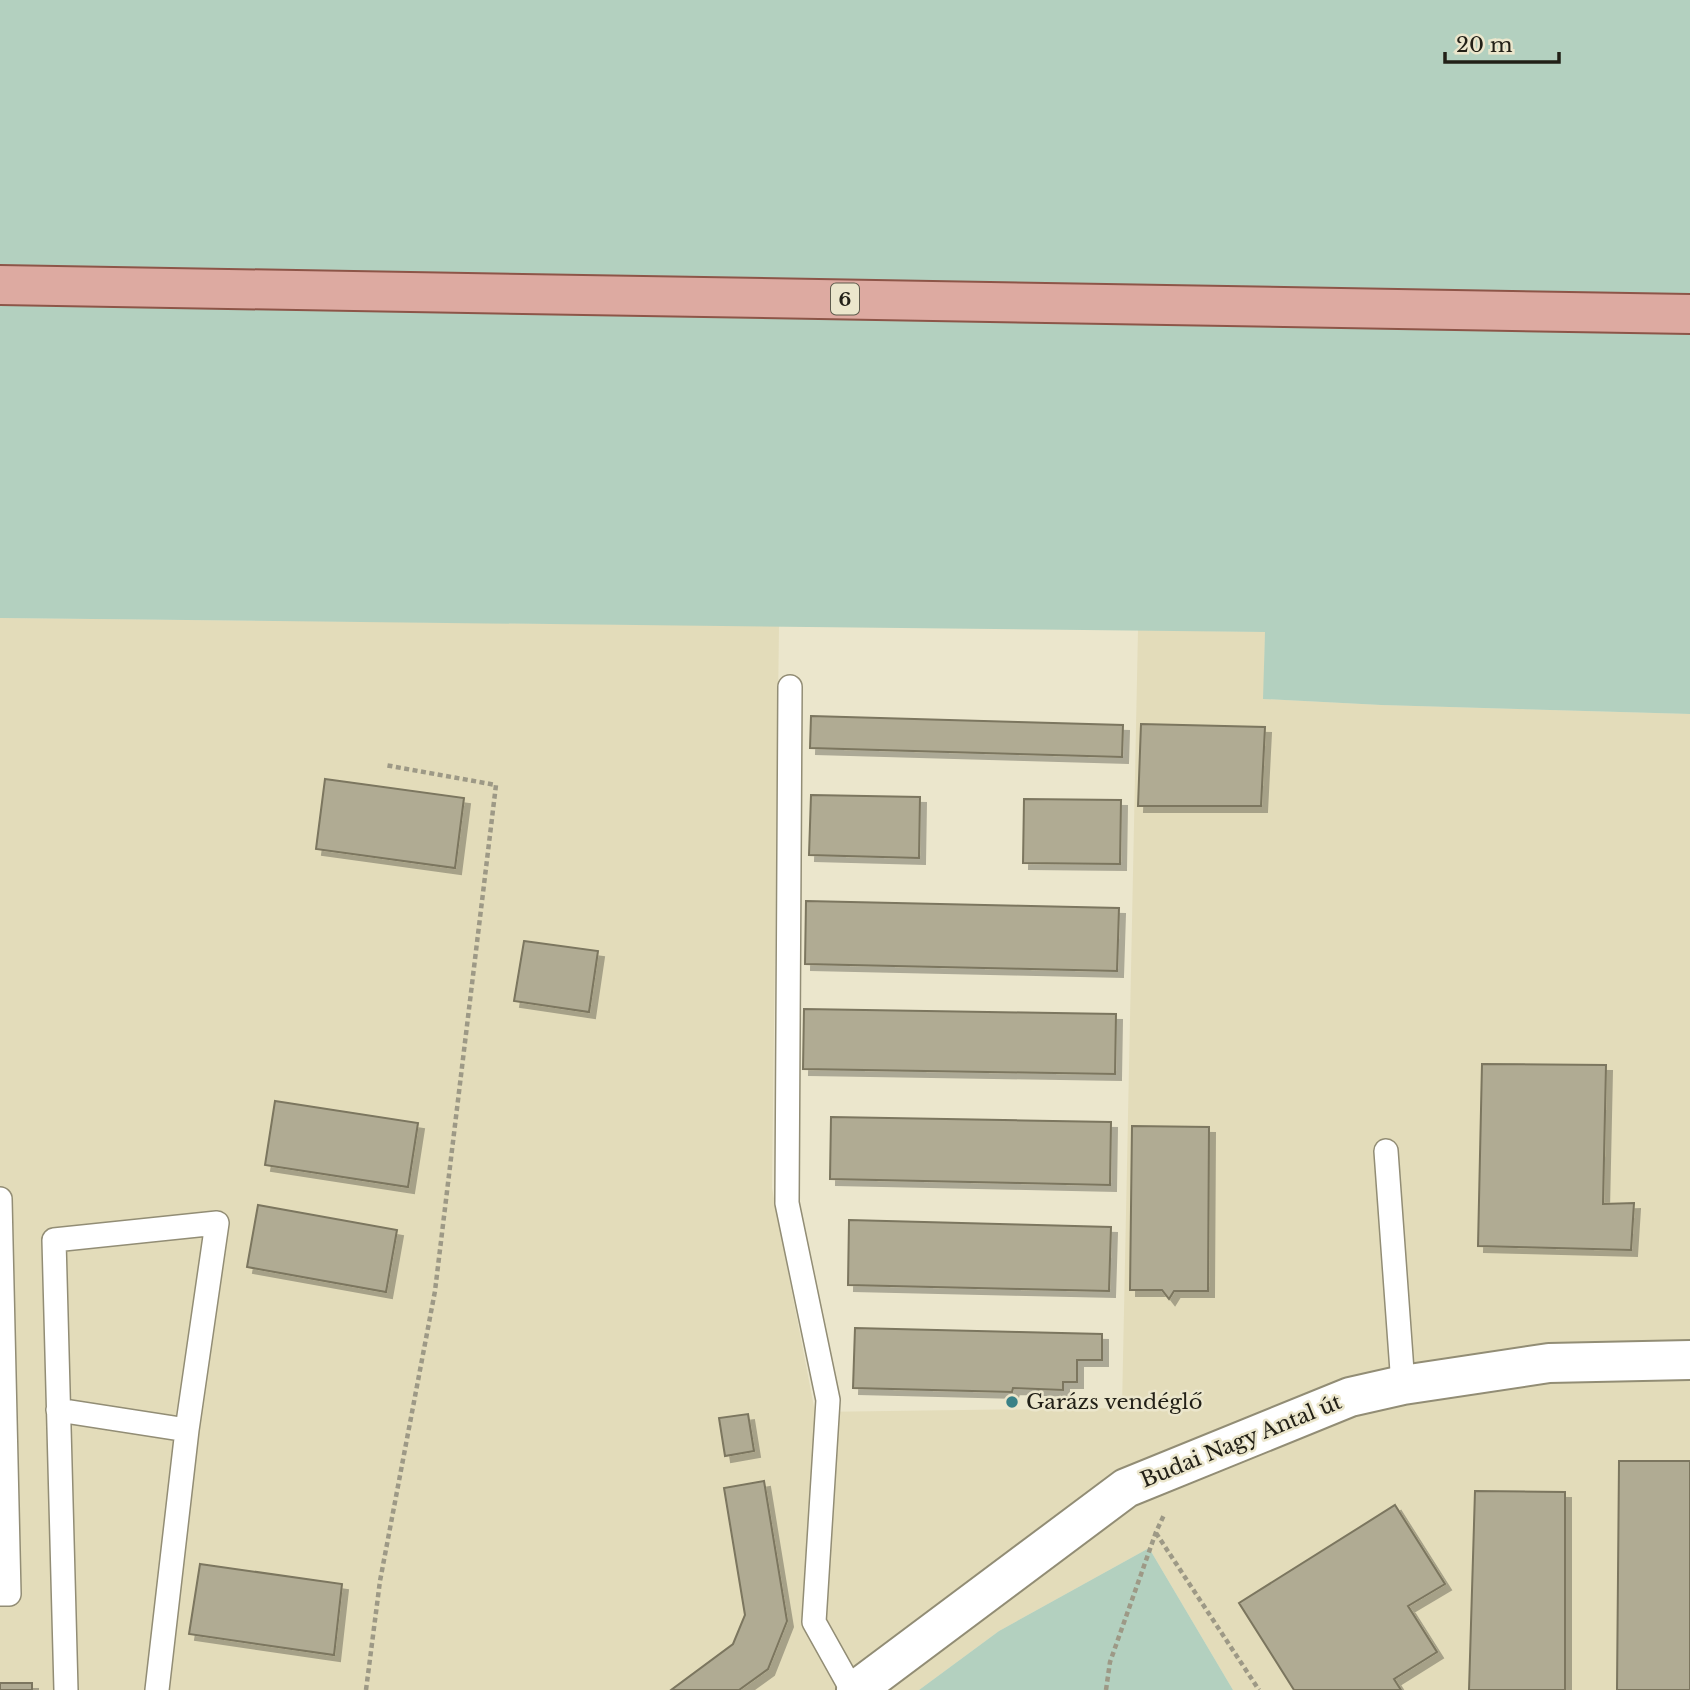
<svg xmlns="http://www.w3.org/2000/svg" width="1690" height="1690" viewBox="0 0 1690 1690" font-family="'Libre Baskerville',serif">
  <style>
    .built { fill: #e3dcba }
    .green { fill: #b3d0bf }
    .building { fill: #b0ab93; stroke: #7b765f; stroke-width: 2; filter: url(#shadow) }
    .lines { fill: none; stroke-linecap: round; stroke-linejoin: round }
    .lane-casing { stroke: #928d75; stroke-width: 26 }
    .street-casing { stroke: #928d75; stroke-width: 42 }
    .primary-casing { stroke: #8d5548; stroke-width: 42 }
    .path { stroke: #9d9986; stroke-width: 4.5; stroke-dasharray: 5 3.5; stroke-linecap: butt }
    .lane { stroke: #fff; stroke-width: 23 }
    .street { stroke: #fff; stroke-width: 38 }
    .primary { stroke: #ddaaa1; stroke-width: 38 }
    .poi-dot { fill: #398187; stroke: #ebe6cc; stroke-width: 2.5 }
    .labels { text-anchor: middle; stroke-width: 5; stroke-linejoin: round; paint-order: stroke }
    .shield { fill: #ebe6cc; stroke: #5e5b4d; stroke-width: 2 }
    .shield-label { font-size: 19px; font-weight: bold; fill: #222017 }
    .poi-label { font-size: 21px; fill: #222017; stroke: #ebe6cc; text-anchor: start }
    .street-label { font-size: 21px; fill: #222017; stroke: #ebe6cc }
  </style>
  <defs>
    <filter id="shadow"><feDropShadow dx="6" dy="6" stdDeviation="0" flood-color="#0004"/></filter>
  </defs>
  <rect width="100%" height="100%" fill="#ebe6cc"/>
  <path class="built" d="M0,618L779,626L772,1188L815,1412L1122,1408L1138,630L1265,632L1264,699L1381,705L1690,714V1690H1233L1149,1548L999,1631L919,1690H0Z"/>
  <path class="green" d="M0,0H1690V714L1381,705L1263,699L1265,632L0,618Z
    M1149,1548L1233,1690H919L999,1631Z"/>
  <path class="building" d="M811,716L1123,725L1122,757L810,748Z
    M1141,724L1265,727L1261,806H1138Z
    M325,779L464,798L455,868L316,849Z
    M811,795L920,797L919,858L809,855Z
    M1024,799L1121,800L1120,864L1023,863Z
    M806,901L1119,908L1117,971L805,964Z
    M524,941L598,951L589,1012L514,1001Z
    M804,1009L1116,1014L1115,1074L803,1069Z
    M1482,1064L1606,1065L1603,1204L1634,1203L1631,1250L1478,1246Z
    M275,1101L418,1123L408,1187L265,1165Z
    M831,1117L1111,1122L1110,1185L830,1179Z
    M1132,1126L1209,1127L1208,1291H1174L1169,1299L1162,1290H1130Z
    M258,1205L397,1230L386,1292L247,1267Z
    M849,1220L1111,1227L1109,1291L848,1285Z
    M855,1328L1102,1334V1360H1077V1382H1063V1390L1013,1388L1012,1392L853,1388Z
    M748,1414L754,1451L725,1456L719,1418Z
    M1619,1461H1690V1690H1617Z
    M764,1481L787,1621L768,1669L739,1690H671L733,1644L745,1615L724,1488Z
    M1475,1491L1565,1492V1690H1469Z
    M1395,1505L1445,1584L1408,1606L1437,1652L1394,1679L1401,1690H1294L1239,1603Z
    M200,1564L342,1584L334,1655L189,1634Z
    M0,1683H32V1690H0Z"/>
  <g class="lines">
    <g class="lane-casing">
      <path id="lane" d="M790,687L787,1203L828,1400L814,1622L852,1690
        M1386,1151L1403,1385
        M0,1199L9,1594H0
        M58,1410L187,1430
        M66,1690L54,1240L217,1223L187,1430L157,1690"/>
    </g>
    <g class="street-casing">
      <path id="street" d="M856,1690L1126,1488L1350,1397L1403,1385L1549,1363L1690,1360"/>
    </g>
    <g class="primary-casing">
      <path id="primary" d="M0,285L1690,314"/>
    </g>
    <path class="path" d="M1156,1533L1259,1690
      M366,1690L380,1581L435,1291L496,785L385,765
      M1106,1690L1110,1662L1156,1532L1164,1515"/>
    <use href="#lane" class="lane"/>
    <use href="#street" class="street"/>
    <use href="#primary" class="primary"/>
  </g>
  <circle class="poi-dot" cx="1012" cy="1402" r="7"/>
  <g class="labels">
    <rect class="shield" x="831" y="283.5" width="28" height="31" rx="5"/>
    <g class="shield-label">
      <text x="845" y="306">6</text>
    </g>
    <g class="poi-label">
      <text x="1026" y="1409">Garázs vendéglő</text>
    </g>
    <g class="street-label">
      <text transform="translate(1241 1441) rotate(-22)" y="7">Budai Nagy Antal út</text>
    </g>
  </g>
  <path d="M1445 52v10h114v-10" fill="none" stroke="#222017" stroke-width="3.5"/>
  <text x="1456" y="52" font-size="21" fill="#222017" stroke="#ebe6cc" stroke-width="5" paint-order="stroke">20 m</text>
</svg>
